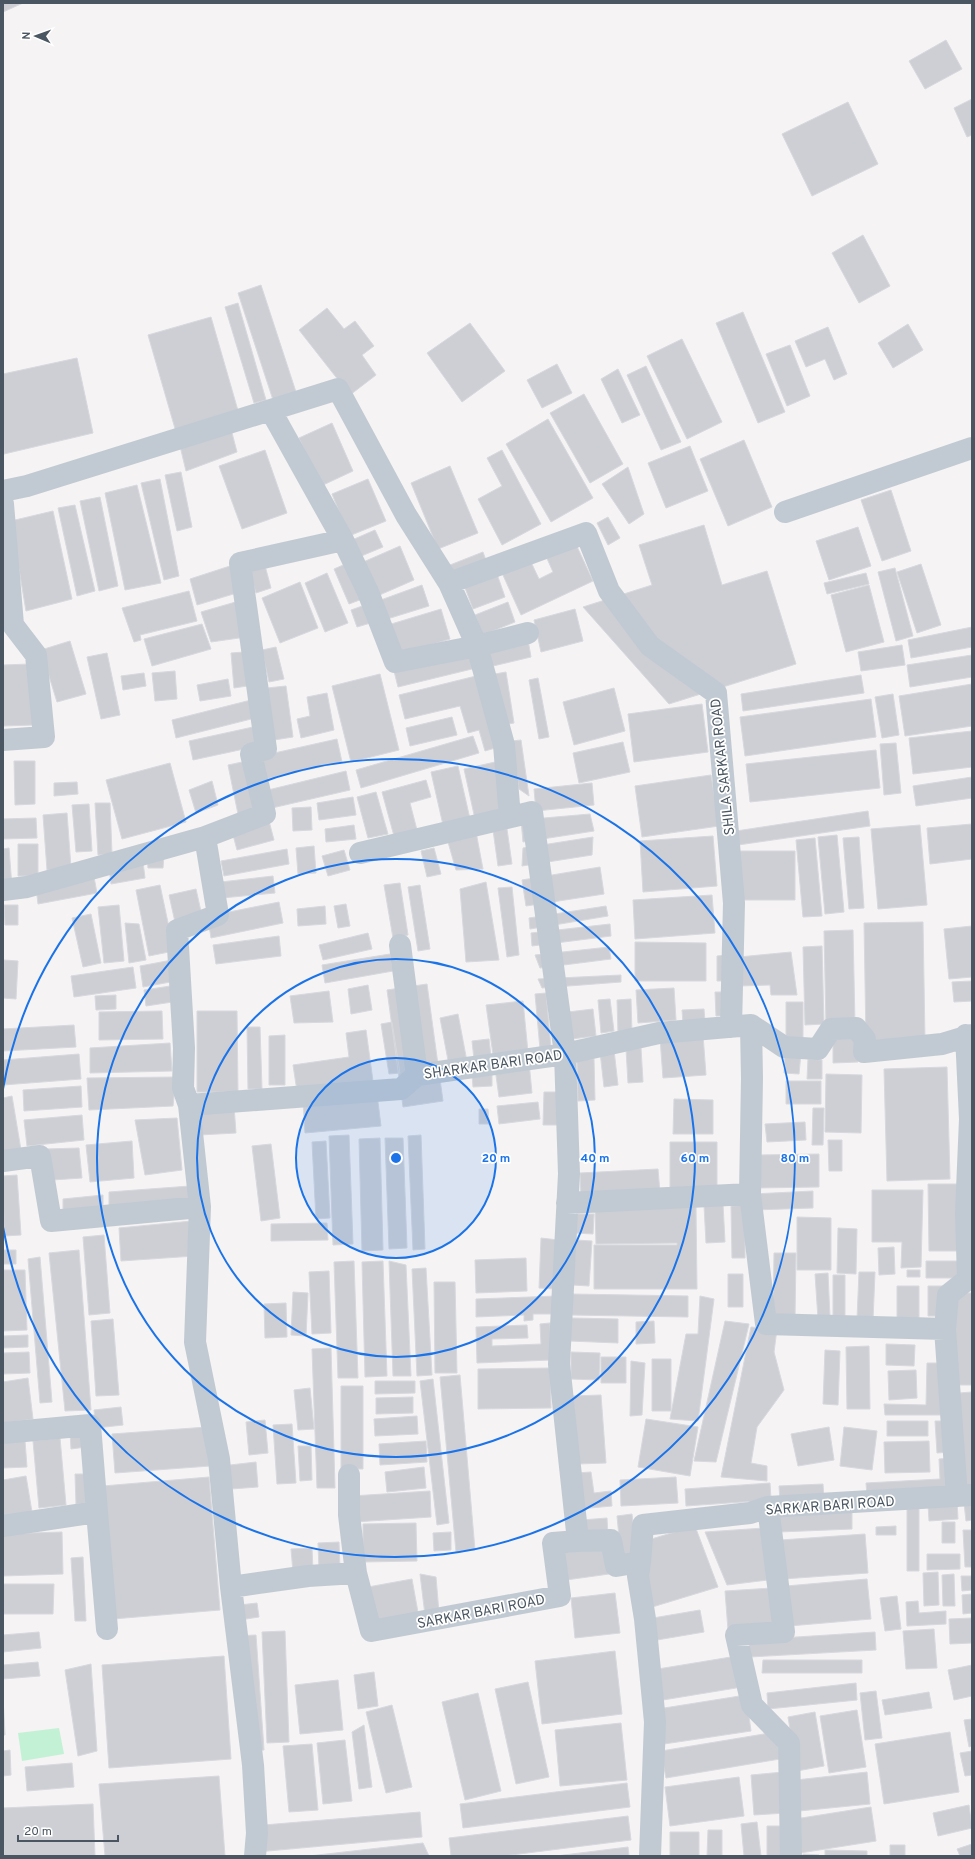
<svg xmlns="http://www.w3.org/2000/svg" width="975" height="1859" viewBox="0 0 975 1859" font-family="Overpass,sans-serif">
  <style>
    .green { fill: #c3f1d5 }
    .building { fill: #cdcfd5; stroke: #d7d9de }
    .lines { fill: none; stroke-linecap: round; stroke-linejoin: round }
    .minor { stroke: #c1cad2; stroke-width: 22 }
    .ring { fill: none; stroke: #1a73e8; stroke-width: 2 }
    .labels { text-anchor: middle; stroke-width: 3.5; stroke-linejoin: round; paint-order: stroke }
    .street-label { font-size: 14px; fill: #4a5661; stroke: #fff }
    .centre { fill: #1a73e8; stroke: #fff; stroke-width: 2 }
    .ring-label { font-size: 12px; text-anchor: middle; font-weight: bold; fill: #1a73e8; stroke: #fff; stroke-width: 3.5; stroke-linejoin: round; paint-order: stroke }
  </style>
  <rect width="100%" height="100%" fill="#f5f3f3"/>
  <path class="green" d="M59,1728L64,1754L22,1761L18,1733Z"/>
  <path class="building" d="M3,3H23L3,12Z
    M946,40L962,69L925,89L909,61Z
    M972,99V135L967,137L954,108Z
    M848,102L878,164L812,196L782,134Z
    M863,235L890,286L859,303L832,253Z
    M261,285L296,392L273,400L238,293Z
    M238,303L266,400L254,403L225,307Z
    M327,308L344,329L355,321L374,346L362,355L376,375L350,395L299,330Z
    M743,312L785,412L758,423L716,323Z
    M211,317L239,414L176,432L148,335Z
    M470,323L505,371L462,402L427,353Z
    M908,324L923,350L893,368L878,343Z
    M828,327L847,374L834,380L825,359L806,367L795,341Z
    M682,339L722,422L687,439L647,356Z
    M790,345L810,396L787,406L766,354Z
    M77,358L93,433L4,454L3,374Z
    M557,364L572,393L542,408L527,380Z
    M646,366L681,442L661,450L627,375Z
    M618,369L640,415L622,423L601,379Z
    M584,394L623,464L590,483L550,413Z
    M548,419L593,498L551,522L506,444Z
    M332,423L353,471L321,486L299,438Z
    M231,429L237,452L186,471L180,446Z
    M744,440L772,507L728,526L700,459Z
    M690,446L708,491L666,508L648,463Z
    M265,450L287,513L242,529L219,466Z
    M502,450L541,524L502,545L478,499L502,486L487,458Z
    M450,466L478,533L438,549L411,483Z
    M628,467L644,514L629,524L602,484Z
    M181,472L192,527L177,531L165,475Z
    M160,479L179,576L164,580L141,483Z
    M368,479L386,521L349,536L332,494Z
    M137,485L161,583L125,590L105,493Z
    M891,490L911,551L882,561L861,500Z
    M100,497L118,586L99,591L80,501Z
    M75,505L95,591L77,596L58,508Z
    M53,511L72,599L26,611L11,521Z
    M608,517L620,538L608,545L597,523Z
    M704,525L722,585L767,571L796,664L669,704L583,607L652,585L639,545Z
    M858,527L871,566L829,580L816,541Z
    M375,530L383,547L359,557L352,540Z
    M574,540L593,581L521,615L502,573L530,560L539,579L553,572L545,554Z
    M400,546L414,580L375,597L361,563Z
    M483,552L487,563L455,576L450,565Z
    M264,562L271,588L256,593L248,567Z
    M350,562L365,598L349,604L334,569Z
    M921,564L941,625L917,633L897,572Z
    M233,565L240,592L197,605L190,579Z
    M895,568L913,636L896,641L878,572Z
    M327,573L348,623L325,632L305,583Z
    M866,573L869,584L827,594L824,583Z
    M497,574L505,597L473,609L464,585Z
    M300,582L318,628L280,643L262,598Z
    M422,585L429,606L384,620L378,601Z
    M869,585L884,642L846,652L831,595Z
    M189,591L197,621L140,635L141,640L134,642L122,608Z
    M239,601L246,637L211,642L201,612Z
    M508,602L515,622L483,635L475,615Z
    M368,604L374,622L357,627L351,610Z
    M441,609L450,639L397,655L388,625Z
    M575,609L583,641L541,652L534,620Z
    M202,624L211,649L152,666L144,639Z
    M972,627V647L911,658L908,640Z
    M528,640L531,657L489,667L486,651Z
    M70,641L86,694L57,702L41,650Z
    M902,645L905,665L861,671L858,652Z
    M276,647L284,679L269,682L262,650Z
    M244,652L247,686L234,688L231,653Z
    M472,652L476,668L398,687L394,671Z
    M107,653L120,715L101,719L87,657Z
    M972,655V677L910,687L907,665Z
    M30,664L34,725L3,726V665Z
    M175,671L177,699L155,701L152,673Z
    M506,672L514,723L503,725L495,674Z
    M144,673L146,686L123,690L121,676Z
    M380,674L399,750L351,762L332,686Z
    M861,675L864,693L743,711L741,694Z
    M476,676L495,748L485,751L479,730L468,733L460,706L405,719L399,695Z
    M538,678L549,737L539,739L529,680Z
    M228,679L231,696L200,701L197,685Z
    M972,684V726L905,736L899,696Z
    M286,686L293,737L274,740L267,688Z
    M614,688L625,731L574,745L563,702Z
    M327,693L334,730L301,738L297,719L310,716L307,697Z
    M893,694L899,735L882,738L875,697Z
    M871,699L876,737L745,756L740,717Z
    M251,700L255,718L176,738L172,720Z
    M702,704L708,752L634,762L628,714Z
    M452,717L457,735L410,746L406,728Z
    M253,727L258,746L193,760L189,741Z
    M972,731V767L913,774L909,738Z
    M473,736L479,753L361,788L356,770Z
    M337,739L342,762L266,779L261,756Z
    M521,740L529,796L519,789L512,741Z
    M623,742L630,772L579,783L573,753Z
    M896,743L901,793L884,795L880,744Z
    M876,750L880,788L750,802L746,764Z
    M14,761H35V804L15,805Z
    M247,761L258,810L238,814L228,765Z
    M495,762L506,813L475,819L464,769Z
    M170,763L186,822L122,839L106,780Z
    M458,766L470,819L443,825L431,772Z
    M346,771L350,790L272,808L268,790Z
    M711,775L719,826L642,837L635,786Z
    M972,777V798L916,806L913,786Z
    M426,780L431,797L410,803L417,830L394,836L382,792Z
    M212,781L218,805L196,813L189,790Z
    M77,782L78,794L54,796V783Z
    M592,783L594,805L536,811L534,789Z
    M376,792L388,834L368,838L357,797Z
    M353,797L356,815L319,820L317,803Z
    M95,803H110L112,854L98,855Z
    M89,804L92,851L76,852L72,805Z
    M311,807L312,830L293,831L292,808Z
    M868,811L870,826L738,845L736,831Z
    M67,813L71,868L47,870L43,815Z
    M590,814L594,831L523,842L521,820Z
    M36,818L37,838L3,839V819Z
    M269,821L274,840L237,850L232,831Z
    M972,824V859L930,864L927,828Z
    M354,825L356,839L326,842L325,829Z
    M920,825L927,905L878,909L871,829Z
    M507,829L512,864L498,866L493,830Z
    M476,832L483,869L456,870L448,842Z
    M837,835L844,912L825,914L818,837Z
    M713,836L717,886L643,892L640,841Z
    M593,837L592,855L522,866L523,848Z
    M859,837L864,908L849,909L843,838Z
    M815,838L822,916L803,917L796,840Z
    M18,844H38V876H18Z
    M314,846L316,873L298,874L296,848Z
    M9,848L12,887L3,888V849Z
    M434,848L441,874L427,877L421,851Z
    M287,849L289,864L224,876L221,861Z
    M344,850L350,870L328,876L322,856Z
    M739,851H795V900H739Z
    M164,854L163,868H148L147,857Z
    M143,862L145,878L111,884L109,867Z
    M600,867L604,894L526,906L522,880Z
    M273,876L275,893L222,898L221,882Z
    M94,877L97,893L38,904L36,887Z
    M486,882L499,960L466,962L460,889Z
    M400,883L408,935L393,938L384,885Z
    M160,885L174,951L149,956L136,890Z
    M420,885L430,949L418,951L408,887Z
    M512,887L519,955L507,957L498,888Z
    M196,889L202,916L175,922L169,895Z
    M712,895L715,933L635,939L633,900Z
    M279,902L283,923L211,938L209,925L224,913Z
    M346,904L350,926L338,928L334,906Z
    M4,905H18V925H5Z
    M119,905L124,961L104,963L98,907Z
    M325,906L326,924L298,926L297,909Z
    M606,906L608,916L530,929L529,918Z
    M91,914L101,963L83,967L72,918Z
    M923,922L925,1040L866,1041L864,923Z
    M125,923L139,924L146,960L129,963Z
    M610,924L611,936L532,946L531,933Z
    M972,926V977L949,979L944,929Z
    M853,930L855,1024L826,1025L824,931Z
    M368,933L372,949L323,960L319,945Z
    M279,936L281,956L216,964L213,945Z
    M635,942L706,943V981H635Z
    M822,946L824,1024L805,1025L803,947Z
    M609,947L611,959L540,968L535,955Z
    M791,952L797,995H771L770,985L739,986V957Z
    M390,954L393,971L325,983L322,965Z
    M728,955L729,981H717V956Z
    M4,960L18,961L16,999L3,998Z
    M172,960L176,981L143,987L140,966Z
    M133,967L136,988L74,997L71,976Z
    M621,975V982L542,988L538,979Z
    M972,981V1001L954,1002L952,982Z
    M427,984L443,1101L403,1107L387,990Z
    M177,985L179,1001L146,1006L144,990Z
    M368,985L372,1010L351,1014L348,989Z
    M674,988L676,1020L638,1023L636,990Z
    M329,991L333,1022L294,1023L290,996Z
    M715,992H728V1016H716Z
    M546,993L551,1048L540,1049L535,994Z
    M116,995V1009L96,1010L95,996Z
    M610,999L614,1031L601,1033L598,1000Z
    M631,999L632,1033L618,1034L617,1000Z
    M523,1001L532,1093L499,1097L486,1005Z
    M786,1002H803V1045L786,1044Z
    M593,1009L596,1036L571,1039L568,1012Z
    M704,1009L705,1021L683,1023L682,1010Z
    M162,1011L163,1039L99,1040V1012Z
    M197,1011H237L238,1092H197Z
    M458,1014L469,1072L451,1076L440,1018Z
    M392,1022L400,1073L389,1074L381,1024Z
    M74,1025L76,1047L3,1051V1029Z
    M247,1027H260L262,1089H248Z
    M366,1030L373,1081L297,1091L293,1065L349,1057L346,1033Z
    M858,1033V1062L833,1063V1034Z
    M285,1035V1085H269V1036Z
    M703,1035L706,1075L663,1078L660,1038Z
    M489,1039L491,1057L474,1059L472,1041Z
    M170,1043L172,1071L90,1073V1048Z
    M641,1048L643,1082L628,1083L626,1049Z
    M614,1050L618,1085L604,1087L600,1052Z
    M785,1052L801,1053L799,1074L784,1073Z
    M79,1054L81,1079L3,1085V1060Z
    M577,1059H594L595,1100L578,1101Z
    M808,1059L822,1060V1079H807Z
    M947,1067L950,1179L887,1181L884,1069Z
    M472,1074H492V1086L473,1087Z
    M826,1074L862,1075L861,1133L825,1132Z
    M176,1077L173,1106L89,1110L87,1078Z
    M786,1081H821V1104H786Z
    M81,1086L82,1107L24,1111L23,1090Z
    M544,1092H560L558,1125H543Z
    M377,1094L381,1126L305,1133L303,1101Z
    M12,1096L21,1150L3,1154V1098Z
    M674,1099L713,1100V1134H673Z
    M538,1102L540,1119L499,1124L497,1106Z
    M234,1106L236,1133L199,1135L197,1108Z
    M813,1108H824L823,1145H812Z
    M479,1109H488L489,1124H479Z
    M82,1115L84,1140L27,1146L24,1120Z
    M177,1118L182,1170L145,1175L135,1120Z
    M805,1122L806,1140L767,1142L765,1124Z
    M349,1135L353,1244L333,1245L329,1136Z
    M421,1135L425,1249L413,1250L408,1136Z
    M380,1138L383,1250L362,1251L359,1139Z
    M385,1138H403L407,1248L389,1249Z
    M828,1140H842V1171H829Z
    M132,1141L134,1178L90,1182L86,1145Z
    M326,1141L330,1218L316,1219L312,1142Z
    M670,1142H717V1190H670Z
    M271,1144L280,1218L261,1221L252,1146Z
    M79,1148L82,1178L52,1180L46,1149Z
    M819,1154V1187L757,1188V1155Z
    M658,1169L660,1193L581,1196L580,1173Z
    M17,1175L21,1235L4,1236L3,1176Z
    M928,1184H960L961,1251H929Z
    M190,1186L191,1203L109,1210V1192Z
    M872,1190H923L921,1267L901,1268L902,1242H872Z
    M813,1191V1208L754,1210L753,1194Z
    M103,1195V1211H63V1199Z
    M723,1204L725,1242L706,1243L704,1205Z
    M745,1205V1258H732L731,1206Z
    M696,1206L697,1289H594V1245H677V1243L596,1244L595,1207Z
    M576,1214H594L593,1234L575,1233Z
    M797,1217L831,1218V1270H797Z
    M192,1221L194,1256L121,1261L119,1228Z
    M327,1223L328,1240L271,1241V1224Z
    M838,1228L857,1229L856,1274L837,1273Z
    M104,1235L110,1313L89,1315L83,1237Z
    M541,1238L558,1240L555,1289L539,1288Z
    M576,1240L592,1241L589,1286L573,1285Z
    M894,1247L895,1274L879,1275L878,1248Z
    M3,1250H16V1264H3Z
    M79,1250L91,1410L65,1411L49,1253Z
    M774,1253H796L795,1320H773Z
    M40,1257L52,1402L40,1403L28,1259Z
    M526,1258L527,1291L476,1293L475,1260Z
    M354,1261L358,1378H338L334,1262Z
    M383,1261L387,1376L365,1377L362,1262Z
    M389,1261L406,1265L411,1376H393Z
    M926,1261H962V1278H926Z
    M426,1268L432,1375L417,1376L412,1269Z
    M3,1270H25L27,1330L3,1331Z
    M907,1270H920V1277H907Z
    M329,1271L331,1333L312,1334L309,1272Z
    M859,1272H875L873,1320L857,1319Z
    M828,1273L830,1318L818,1319L815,1274Z
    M728,1274H743V1307H728Z
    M833,1275H845V1323H833Z
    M434,1282H455L457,1373H435Z
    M897,1286H919V1319H897Z
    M928,1286H943V1316H928Z
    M293,1292L308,1293L306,1336L291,1335Z
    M955,1293H972V1385H956Z
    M571,1294L688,1296V1317L571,1315Z
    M557,1296V1314H533V1320L524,1321V1315L476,1317V1299Z
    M700,1296L714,1299L698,1421L670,1419L686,1334H698Z
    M286,1303L287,1337L265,1338L264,1304Z
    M570,1318L618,1319V1343L570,1341Z
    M113,1319L119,1395L96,1396L91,1321Z
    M654,1321L655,1343L636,1344V1322Z
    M725,1321L749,1324L716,1462L694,1461Z
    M550,1323L551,1360L477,1363L476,1327L527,1325L528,1338L492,1339V1346L541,1344L540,1324Z
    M751,1327L777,1329L774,1352L784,1390L757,1427L751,1463L767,1466V1481L721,1477Z
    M28,1335V1347L3,1348V1336Z
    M886,1344L915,1345L914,1366L886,1365Z
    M869,1346L870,1409H847L846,1347Z
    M331,1348L335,1488H317L312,1349Z
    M825,1350L840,1351L838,1405L823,1404Z
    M29,1352L30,1373L3,1374V1353Z
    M571,1352L600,1353L599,1380L571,1379Z
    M601,1357H626V1383H601Z
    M652,1359H671V1411H652Z
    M631,1361L645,1363L642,1415L630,1416Z
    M927,1363H943V1415H885L884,1404L926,1405Z
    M550,1368L551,1408L478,1409V1369Z
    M916,1370L917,1398L889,1400L888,1371Z
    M460,1375L475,1550L456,1552L440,1377Z
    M28,1378L33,1419L3,1423V1382Z
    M433,1379L449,1523L437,1525L420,1381Z
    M375,1381H415V1393L375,1394Z
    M341,1386H363V1469H341Z
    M310,1388L314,1429L298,1430L294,1390Z
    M972,1392V1488L963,1489L959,1393Z
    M601,1395L606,1463L578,1464L573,1396Z
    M413,1397V1413L376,1414V1398Z
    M121,1407L123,1425L96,1428L94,1410Z
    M417,1416L418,1434L375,1436L374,1419Z
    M646,1419L698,1427L690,1476L638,1467Z
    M265,1420L268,1453L249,1455L246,1422Z
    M887,1421H928V1436H887Z
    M935,1421H948L950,1452L937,1453Z
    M292,1424L296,1483L277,1484L273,1425Z
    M207,1427L210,1466L115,1473L112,1434Z
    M829,1427L834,1460L798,1466L791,1434Z
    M844,1427L877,1431L872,1470L840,1466Z
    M84,1431L86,1447L71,1449L70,1433Z
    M60,1438L66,1505L39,1508L33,1441Z
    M25,1441L27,1467L3,1468V1443Z
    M426,1441L427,1462L380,1465L379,1444Z
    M929,1441L930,1472L885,1473L884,1442Z
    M298,1446H311L312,1480L300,1481Z
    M952,1458L954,1490L867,1495L866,1483L940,1479L939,1459Z
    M256,1462L258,1487L231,1489L230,1465Z
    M424,1467L426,1488L387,1492L385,1472Z
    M591,1472L594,1493L611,1491L612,1506L579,1509L576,1473Z
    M75,1474H87L89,1503L76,1504Z
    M26,1476L32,1512L3,1516V1480Z
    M209,1477L220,1610L113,1619L103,1486Z
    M676,1477L678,1503L621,1506L620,1480Z
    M770,1483L771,1500L686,1506L685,1489Z
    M823,1484L824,1499L780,1501L779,1486Z
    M430,1491L431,1517L354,1522L352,1496Z
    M957,1501L958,1519L929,1521L928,1503Z
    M964,1503H972V1520L966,1521Z
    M919,1506V1571H907V1507Z
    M852,1510V1529L779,1532L778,1513Z
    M632,1514L637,1557L621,1558L617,1516Z
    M607,1518L608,1535L583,1536L582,1520Z
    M942,1522H955V1543H942Z
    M416,1523L417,1561L363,1562V1524Z
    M695,1526L718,1587L649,1608L648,1540Z
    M896,1526V1535H876V1527Z
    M764,1528L768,1580L727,1585L705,1532Z
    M963,1530H972V1567H965Z
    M62,1532L63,1574L3,1576V1534Z
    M451,1532V1550L434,1551L433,1533Z
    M865,1534L868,1573L783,1579L781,1540Z
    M339,1542L340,1570H319L318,1543Z
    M312,1548L313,1571L293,1572L291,1549Z
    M605,1548L609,1574L566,1580L563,1553Z
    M927,1554H960V1569L927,1570Z
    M83,1557L86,1621H75L71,1558Z
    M938,1572L939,1605L924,1606L923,1573Z
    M420,1574L436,1577L439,1613L425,1615Z
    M954,1574L955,1606H943L942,1575Z
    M961,1576H972V1590L962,1591Z
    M412,1579L419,1618L375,1626L368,1587Z
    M867,1579L871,1619L789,1626L786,1586Z
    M3,1584H54L53,1614H3Z
    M772,1588L775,1627L728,1630L725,1591Z
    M615,1593L620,1633L575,1638L571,1598Z
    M972,1594V1613L963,1614L962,1595Z
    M897,1596L901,1629L885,1631L880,1598Z
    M918,1601L919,1613L946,1611V1624L907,1626L906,1602Z
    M257,1603L259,1617L233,1621L231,1606Z
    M700,1610L704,1632L657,1640L653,1618Z
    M972,1618V1643L950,1644L949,1619Z
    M934,1629L937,1668L906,1669L903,1631Z
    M285,1631L289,1742L267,1743L262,1632Z
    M39,1632L41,1648L3,1652V1635Z
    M875,1632L876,1650L750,1657L749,1640Z
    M256,1635L264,1750L242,1751L234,1636Z
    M615,1651L622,1714L542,1724L535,1661Z
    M224,1656L231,1759L109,1768L102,1665Z
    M737,1656L742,1687L663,1700L658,1669Z
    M763,1660H862V1673H762Z
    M38,1662L40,1676L3,1679V1665Z
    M91,1664L97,1751L78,1756L65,1670Z
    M972,1665V1696L954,1700L948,1670Z
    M374,1672L378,1706L358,1709L354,1675Z
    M338,1680L343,1730L300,1734L295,1685Z
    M528,1682L549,1777L516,1784L495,1689Z
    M856,1683L857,1700L768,1709L767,1693Z
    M876,1691L882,1738L865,1740L860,1693Z
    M929,1692L932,1708L885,1715L882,1700Z
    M478,1693L501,1791L465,1800L442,1702Z
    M746,1695L751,1731L664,1744L658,1709Z
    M3,1697L5,1735H3Z
    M392,1705L412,1787L386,1793L366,1712Z
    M857,1710L866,1767L829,1773L820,1716Z
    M815,1712L824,1766L797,1771L788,1717Z
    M972,1719V1746L969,1747L964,1720Z
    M621,1723L627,1780L560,1786L555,1730Z
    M364,1725L372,1787L359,1789L352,1732Z
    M776,1732L780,1759L666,1778L661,1751Z
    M950,1732L959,1792L884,1804L875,1744Z
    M345,1740L352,1801L323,1804L317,1743Z
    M312,1744L318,1810L289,1812L283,1746Z
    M10,1750L11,1775L3,1776V1751Z
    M972,1751V1775L965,1776L960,1753Z
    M72,1763L74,1787L27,1791L25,1767Z
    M783,1772L786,1813L754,1815L751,1775Z
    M867,1772L870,1804L799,1811L796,1780Z
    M219,1776L225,1856H105L99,1784Z
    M739,1777L744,1816L670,1826L665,1787Z
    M627,1783L630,1807L463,1828L460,1804Z
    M93,1804L95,1856H4L3,1808Z
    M969,1805L972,1828L938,1836L933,1813Z
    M871,1807L876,1841L800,1853L795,1819Z
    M420,1812L422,1837L246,1853L252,1826Z
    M628,1816L631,1840L503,1856H451L449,1838Z
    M757,1822L761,1856H744L741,1824Z
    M767,1826H786L785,1856H767Z
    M708,1830H722V1856H707Z
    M670,1832H699V1856H670Z
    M423,1843L429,1856H309Z
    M972,1844V1856H960L957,1849Z
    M890,1845H905V1856H890Z
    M628,1847L629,1856H556Z
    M825,1850L867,1851V1856H825Z
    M803,1854L819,1855V1856H803Z"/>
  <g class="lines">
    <path class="minor" d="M271,411L343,540L368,592L395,662L477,646L528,633
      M3,491L27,486L338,389L406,515L449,583L477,646L504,745L510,817
      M3,504L13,625L36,655L44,737L3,740
      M785,512L972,448
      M449,583L586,533L609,591L650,646L716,693L734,903L731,1027
      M360,853L532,812L565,1054L569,1174L559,1364L578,1541
      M3,890L27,887L205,837
      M400,945L417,1075
      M966,1035L970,1119L966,1213L972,1212
      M189,1105L183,1088L184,1048L177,930L218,915L205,837L265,814L251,754L266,749L240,563L343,540
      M3,1161L40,1156L51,1221L200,1207
      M750,1194L752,1078L751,1025
      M567,1203L750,1194L766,1324L945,1329L948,1295L968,1279L966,1213
      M945,1329L957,1496
      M3,1433L90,1425L97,1512
      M349,1475V1515L356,1573
      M768,1507L784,1632L736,1635L752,1705L789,1743L791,1856
      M3,1526L97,1512L107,1629
      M640,1562L638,1576L645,1619L655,1722L650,1856
      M231,1587L308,1576L356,1573L371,1631L560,1596L553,1543L578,1541L611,1540L616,1566L640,1562L643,1525L750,1513L768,1507L972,1495
      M255,1856L257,1833L253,1765L231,1587L219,1459L195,1342L200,1207L189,1105L401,1089L417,1075L565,1054L659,1033L751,1025L784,1047L818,1049L831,1029L856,1028L865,1039L864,1052L942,1044L972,1035"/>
  </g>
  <circle cx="396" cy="1158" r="100" fill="#1a73e8" fill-opacity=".12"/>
  <g class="ring">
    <circle cx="396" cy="1158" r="100"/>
    <circle cx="396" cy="1158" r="199"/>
    <circle cx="396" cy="1158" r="299"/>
    <path d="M3 1089A399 399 0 1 1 3 1227"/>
  </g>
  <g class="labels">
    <g class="street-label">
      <text transform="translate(722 767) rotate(-96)" y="5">SHILA SARKAR ROAD</text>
      <text transform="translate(493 1064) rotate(-8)" y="5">SHARKAR BARI ROAD</text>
      <text transform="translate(830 1505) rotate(-4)" y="5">SARKAR BARI ROAD</text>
      <text transform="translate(481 1611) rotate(-11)" y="5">SARKAR BARI ROAD</text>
    </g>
  </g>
  <circle cx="396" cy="1158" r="6" class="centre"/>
  <g class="ring-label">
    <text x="496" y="1162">20 m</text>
    <text x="595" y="1162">40 m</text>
    <text x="695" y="1162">60 m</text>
    <text x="795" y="1162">80 m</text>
  </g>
  <rect width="975" height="1859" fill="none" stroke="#4a5661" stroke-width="8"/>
  <g transform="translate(36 36) rotate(272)" stroke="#ffffff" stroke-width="3" paint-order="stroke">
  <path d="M0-3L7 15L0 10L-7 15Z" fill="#4a5661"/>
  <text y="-6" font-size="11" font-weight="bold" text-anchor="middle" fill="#4a5661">N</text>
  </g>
  <path d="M18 1835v6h100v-6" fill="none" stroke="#4a5661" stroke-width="2"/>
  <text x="24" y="1835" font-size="12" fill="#4a5661" stroke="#ffffff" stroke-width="3" paint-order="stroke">20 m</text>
</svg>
